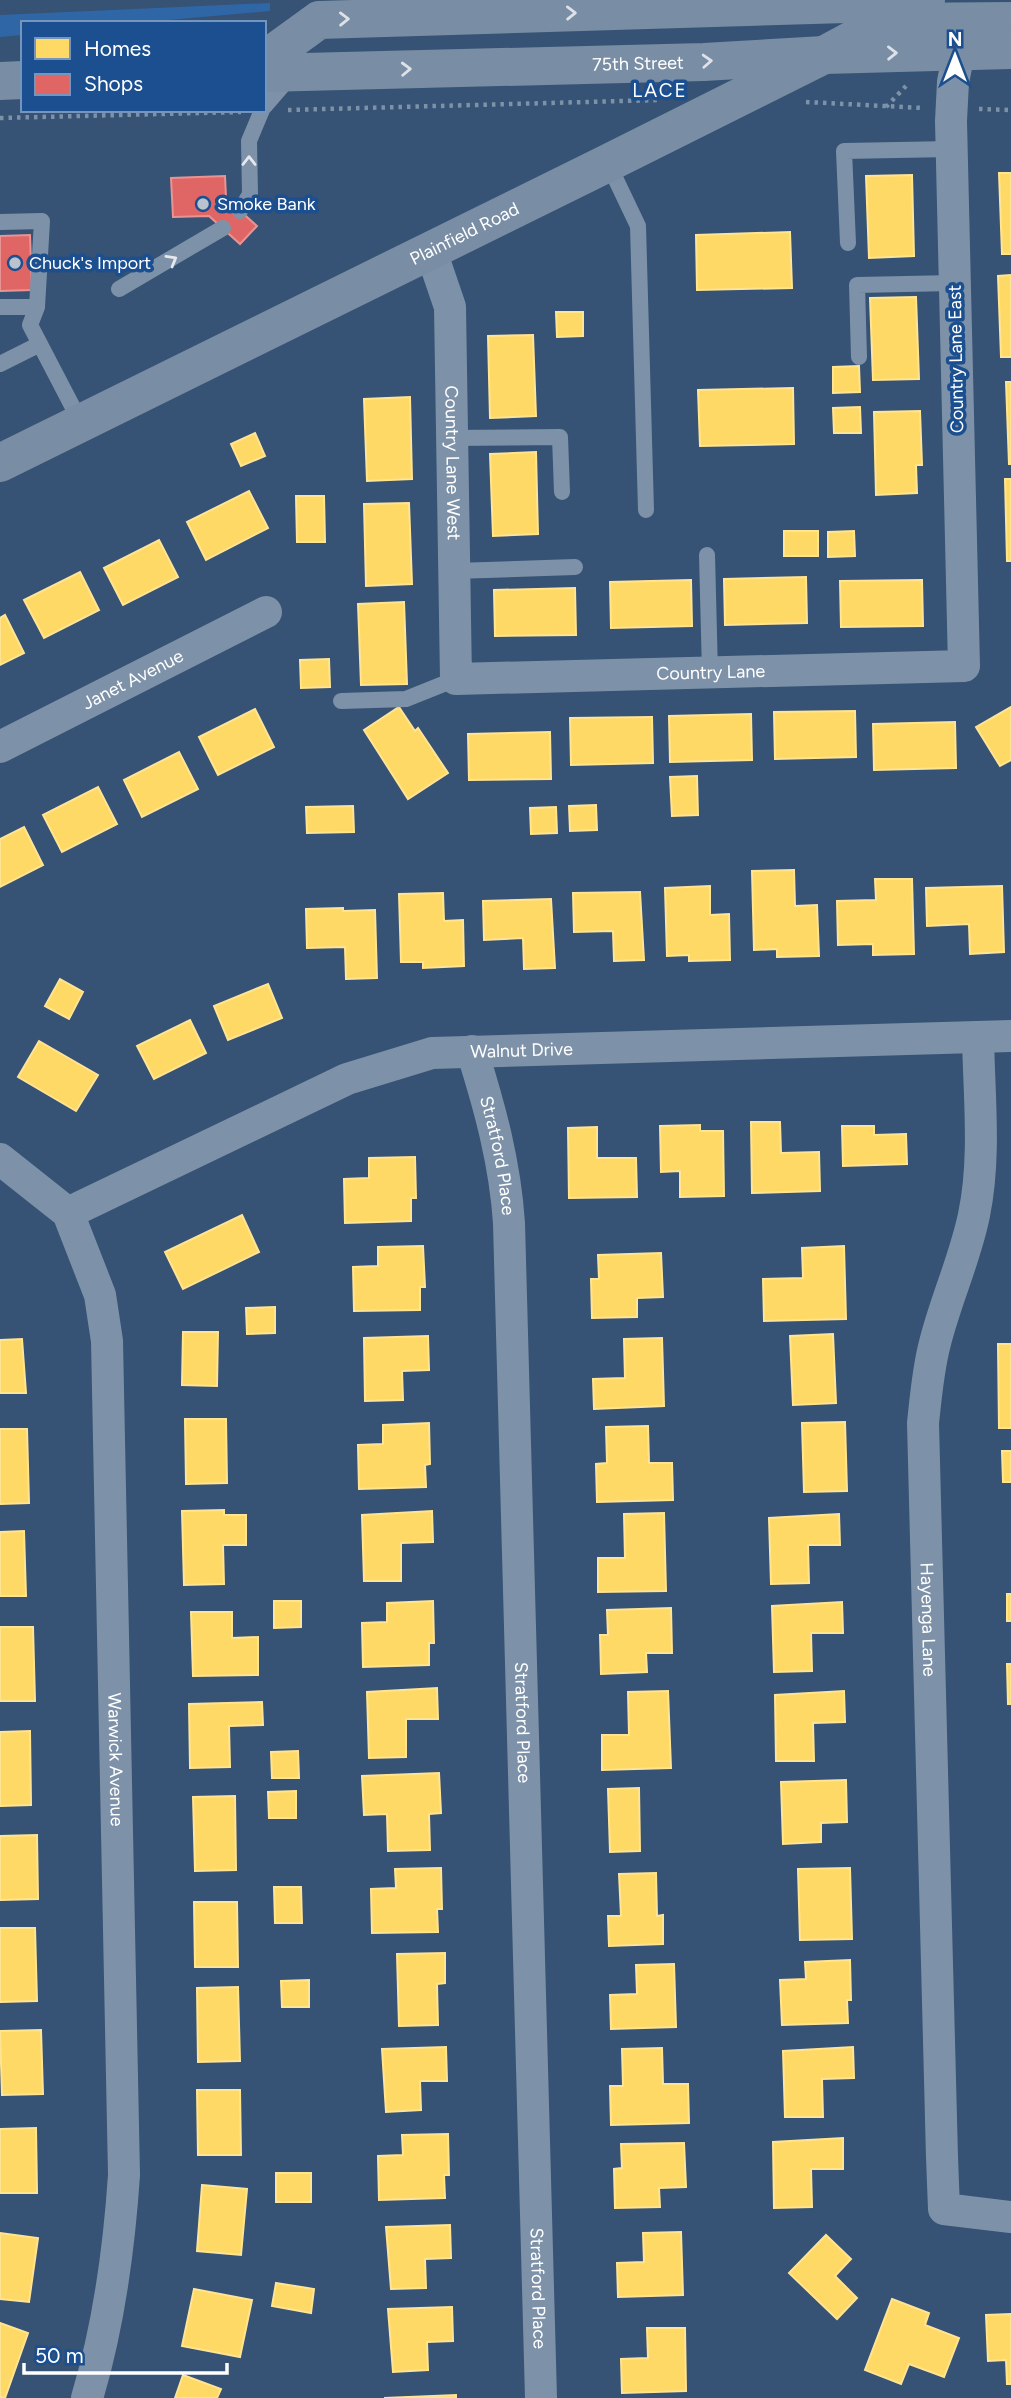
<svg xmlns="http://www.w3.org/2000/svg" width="1011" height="2398" viewBox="0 0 1011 2398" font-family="Figtree,sans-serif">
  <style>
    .green { fill: #2f66a5 }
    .homes { fill: #ffd966; stroke: #ffe494; stroke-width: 2 }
    .shops { fill: #e06666; stroke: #e99494; stroke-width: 2 }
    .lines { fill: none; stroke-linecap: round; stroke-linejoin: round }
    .path { stroke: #7d92a8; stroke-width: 4.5; stroke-dasharray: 3.5 5; stroke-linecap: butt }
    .lane { stroke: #7d92a8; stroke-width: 16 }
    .street { stroke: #7d92a8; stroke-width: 32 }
    .secondary { stroke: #798da4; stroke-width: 38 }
    .oneway { stroke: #dee2e8 }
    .oneway2 { stroke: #e5e9ee }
    .poi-dot { fill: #b9c2ce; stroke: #1b4f8f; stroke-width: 2.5 }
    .labels { text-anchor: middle; stroke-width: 7; stroke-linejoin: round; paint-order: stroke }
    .street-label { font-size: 18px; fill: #fff; stroke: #1b4f8f }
    .poi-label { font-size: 18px; fill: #fff; stroke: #1b4f8f; text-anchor: start }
    .neighbourhood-label { font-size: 19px; letter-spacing: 2px; fill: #fff; stroke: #1b4f8f }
  </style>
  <rect width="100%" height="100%" fill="#365274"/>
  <path class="green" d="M270,3V11L134,23H23V35L0,37V15Z"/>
  <path class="homes" d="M999,173H1011V254H1002Z
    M912,175L914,256L869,258L866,176Z
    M790,232L792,288L697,290L696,235Z
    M1011,275V357H1001L998,276Z
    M916,297L919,379L873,380L870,298Z
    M556,312H583V336L557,337Z
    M533,335L536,416L490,418L488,336Z
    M859,366L860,392L833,393V367Z
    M1006,382H1011V464H1009Z
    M793,388L794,444L700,446L698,390Z
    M410,397L412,479L367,481L364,399Z
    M860,407L861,433H834L833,408Z
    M920,411L922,465H916L917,493L876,495L874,412Z
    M255,433L265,456L241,466L231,444Z
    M536,452L538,534L493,536L490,454Z
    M1005,479H1011V561H1007Z
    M249,491L268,528L206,560L187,522Z
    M296,496H324L325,542H297Z
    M409,503L412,584L366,586L364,504Z
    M784,531H818V556H784Z
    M854,531L855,556L828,557V532Z
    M159,540L178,577L123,605L104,568Z
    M80,572L99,610L44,638L24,600Z
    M806,577L807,623L725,625L724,579Z
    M691,580L692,626L611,628L610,582Z
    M922,580L923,626L841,627L840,581Z
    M575,588L576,635L495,636L494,590Z
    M404,602L407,684L361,685L358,604Z
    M5,615L24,653L0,665V618Z
    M329,659L330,687L301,688L300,660Z
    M399,707L415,731L418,728L448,773L408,799L364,730Z
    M1011,707V760L1000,766L976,727Z
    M255,709L274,747L218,775L199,737Z
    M855,711L856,757L775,759L774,712Z
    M751,714L752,760L670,762L669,716Z
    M652,717L653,763L571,765L570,718Z
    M955,722L956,768L874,770L873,724Z
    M550,732L551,779L469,780L468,734Z
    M179,752L198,789L142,817L124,780Z
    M697,776L698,815L672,816L670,777Z
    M98,787L117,824L62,852L43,815Z
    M596,805L597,830L570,831L569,806Z
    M353,806L354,832L307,833L306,807Z
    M556,807L557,833L531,834L530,808Z
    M24,827L43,865L0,887V839Z
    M794,870L795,906L817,905L819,956L777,957V949L754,950L752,871Z
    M875,879H912L914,954L873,955V944L838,945L837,901L876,900Z
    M710,886V915L729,914L730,960L689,961V955L667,956L665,888Z
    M1002,886L1004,952L970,954L969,924L927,926L926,888Z
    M640,892L644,960L614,961L613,931L574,932L573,893Z
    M443,893L444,921L463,920L464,966L423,968V962H401L399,894Z
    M551,899L555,968L524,969L523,938L484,940L483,901Z
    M343,908V911L375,910L377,978L346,979L345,947L307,948L306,909Z
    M60,979L83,992L69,1019L45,1006Z
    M268,984L282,1018L228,1040L214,1006Z
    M190,1020L206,1053L154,1079L137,1046Z
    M39,1041L98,1075L76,1111L18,1077Z
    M751,1122H780L781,1153L819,1152L820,1191L752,1193Z
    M700,1125V1131H723L724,1196L680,1197V1171L661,1172L660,1126Z
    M842,1126H874V1135L906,1134L907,1164L843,1166Z
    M597,1127V1158H636L637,1197L569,1198L568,1128Z
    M415,1157L416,1198H411V1221L345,1223L344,1179L369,1178V1158Z
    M242,1215L259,1252L183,1289L165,1252Z
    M423,1246L425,1287H420V1310L354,1311L353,1267L378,1266V1247Z
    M844,1246L846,1319L764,1321L763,1279L803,1278L802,1248Z
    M661,1253L663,1297L637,1298V1317L592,1318L591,1279H599L598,1255Z
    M275,1307V1333L247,1334L246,1308Z
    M183,1332H218L217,1386L182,1385Z
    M833,1334L836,1403L793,1405L790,1336Z
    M428,1336L429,1370L402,1371L403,1400L365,1401L364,1338Z
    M662,1338L664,1406L594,1409L593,1379L625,1378L624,1339Z
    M22,1339L26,1393H0V1340Z
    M998,1344H1011V1428H999Z
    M185,1419H226L227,1483L186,1484Z
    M845,1422L847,1491L804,1492L802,1423Z
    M429,1423L430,1464L425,1465L426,1487L359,1489L358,1445L383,1444V1425Z
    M648,1426L649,1463H672L673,1500L597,1502L596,1464L607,1463L606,1427Z
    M0,1429H27L29,1503L0,1504Z
    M1002,1451H1011V1482H1003Z
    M224,1510V1515H246V1545H223L224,1584L184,1585L182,1511Z
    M432,1511L433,1542L401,1543V1581H364L362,1515Z
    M664,1513L666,1591L598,1592V1558H625L624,1514Z
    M839,1514L840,1545H808L809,1583L771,1584L769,1518Z
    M24,1531L26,1596H0V1532Z
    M1007,1594H1011V1621H1007Z
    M274,1601H301V1627L274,1628Z
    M433,1601L434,1643H429V1665L363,1667L362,1623L387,1622V1603Z
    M842,1602L843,1633H811L812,1671L774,1672L772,1606Z
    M671,1608L672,1653H646L647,1672L601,1674L600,1635H608L607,1610Z
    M191,1612H232V1638L258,1637V1675L193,1676Z
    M0,1627H33L35,1701H0Z
    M1007,1664H1011V1704H1008Z
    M437,1688L438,1719H406V1757L369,1758L367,1692Z
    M668,1691L671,1768L602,1770V1735H629L628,1692Z
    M844,1691L845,1722L813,1723L814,1761H776L775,1695Z
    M262,1702L263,1725L229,1726L230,1767L190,1768L189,1704Z
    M30,1731L31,1805L0,1806V1732Z
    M298,1751L299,1778H272L271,1752Z
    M439,1773L441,1813L429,1814L430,1850L388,1851L387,1814L364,1815L362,1776Z
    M846,1780L847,1822L821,1823V1842L783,1844L781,1782Z
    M639,1788L640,1851L610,1852L608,1789Z
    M296,1791V1818H269L268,1792Z
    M235,1796L236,1870L195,1871L193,1797Z
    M37,1835L38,1899L0,1900V1836Z
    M441,1868L442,1909H437L438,1932L372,1933L371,1889L396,1888L395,1869Z
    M850,1868L852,1939L800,1940L798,1869Z
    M656,1873L657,1916L663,1915V1944L609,1946L608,1916H621L619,1874Z
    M274,1887H301L302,1923H275Z
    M194,1902H237L238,1967H195Z
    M0,1928H35L37,2001L0,2002Z
    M445,1953V1983L437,1984L438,2025L399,2026L397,1954Z
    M850,1960L851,2000H847L848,2023L782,2025L780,1980L806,1979L805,1962Z
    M674,1964L676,2027L611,2029L610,1995L637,1994L636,1965Z
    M309,1980V2007H282L281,1981Z
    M238,1987L240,2061L198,2062L197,1988Z
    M41,2030L43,2094L2,2095L0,2031Z
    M446,2047L447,2081H420L421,2110L386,2112L382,2049Z
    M853,2047L854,2078L822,2079L823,2117H785L783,2051Z
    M662,2048L663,2084H688L689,2123L611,2125L610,2086H623L622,2049Z
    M197,2090H240L241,2155H198Z
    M36,2128L37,2193H0V2129Z
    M448,2134L449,2175H444L445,2198L379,2200L378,2156L403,2155L402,2135Z
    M843,2138V2169H811L812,2207L774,2208L773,2142Z
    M684,2143L686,2187L659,2188L660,2207L615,2208L614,2169L622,2168L621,2144Z
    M276,2173H311V2202H276Z
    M202,2185L247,2189L241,2255L197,2251Z
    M450,2225L451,2258L425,2259L426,2288L391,2289L386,2227Z
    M681,2232L683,2295L618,2297L617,2263L644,2262L643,2233Z
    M0,2233L38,2238L29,2302L0,2299Z
    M826,2235L851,2259L835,2276L857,2298L837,2319L789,2273Z
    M276,2283L314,2289L311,2313L272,2306Z
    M194,2289L252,2300L240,2357L182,2346Z
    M892,2299L929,2313L925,2325L959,2338L944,2377L909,2364L901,2384L865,2370Z
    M452,2307L453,2341L427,2342L428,2370L393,2372L388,2309Z
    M1011,2314V2384H1007L1006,2360L988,2361L986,2315Z
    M0,2323L28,2333L5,2398L0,2397Z
    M647,2328H685L686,2391L622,2393L621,2359L648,2358Z
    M183,2375L221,2389L217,2398H175Z
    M456,2395V2398H384Z"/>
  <path class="shops" d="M225,176L226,198L257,226L240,244L209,216L173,217L171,178Z
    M30,235L32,290L0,291V236Z"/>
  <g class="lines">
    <path class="path" d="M806,102L923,108
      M886,107L906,86
      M979,109L1011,110
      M288,110L660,100
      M0,118L241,112"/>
    <path class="lane" d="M264,107L290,77
      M608,163L638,226L646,510
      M240,211L250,194L249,141L262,110
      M0,222L42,221L37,307L30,325L81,423
      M848,243L844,151L951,149
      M119,289L223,228
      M0,307H37
      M859,357L857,285L954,283
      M0,364L40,344
      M452,438L560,437L562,492
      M707,555L710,673
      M454,571L575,567
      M341,701L406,699L456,679"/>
    <g class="street">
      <path id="s1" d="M431,251L450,307L456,679L964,666L951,121L953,82L959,52"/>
      <path id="s2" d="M0,747L266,612"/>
      <path id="s3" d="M978,1037C979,1096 986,1157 974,1215C965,1259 946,1299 935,1343C928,1369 926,1396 923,1423L942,2157L944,2209L1011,2217"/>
      <path id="s4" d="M472,1051C490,1108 505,1163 509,1223L541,2398"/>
      <path id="s5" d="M0,1159L68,1213L100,1295L107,1341L124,2175C119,2250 109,2325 87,2398"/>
      <path id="s6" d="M68,1213L347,1079L432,1053L1011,1036"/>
    </g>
    <g class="secondary">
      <path d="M891,22L1011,21"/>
      <path d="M264,60L319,20L914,2"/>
      <path id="s7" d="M264,73L704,62L824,55L1011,50"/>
      <path d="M0,81L23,80"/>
      <path id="s8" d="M0,463L608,163L824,55L926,0"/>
    </g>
  </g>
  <defs><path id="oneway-chevron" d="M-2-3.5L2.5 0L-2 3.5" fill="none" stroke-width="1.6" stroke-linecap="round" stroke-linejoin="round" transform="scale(1.75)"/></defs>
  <g class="oneway">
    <use href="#oneway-chevron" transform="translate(571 13) rotate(-1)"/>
    <use href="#oneway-chevron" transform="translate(344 19) rotate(-1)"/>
    <use href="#oneway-chevron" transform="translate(892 53) rotate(-1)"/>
    <use href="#oneway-chevron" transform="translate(707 61) rotate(-3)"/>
    <use href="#oneway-chevron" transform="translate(406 69) rotate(-2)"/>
  </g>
  <g class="oneway2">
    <use href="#oneway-chevron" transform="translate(249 161) rotate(-90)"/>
    <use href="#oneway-chevron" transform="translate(172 260) rotate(-30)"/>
  </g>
  <g class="poi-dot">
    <circle cx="203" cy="204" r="7"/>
    <circle cx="15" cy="263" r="7"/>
  </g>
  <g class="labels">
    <g class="street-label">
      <text dy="6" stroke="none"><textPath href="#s7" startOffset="374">75th Street</textPath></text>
      <text dy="6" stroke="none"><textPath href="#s8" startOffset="518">Plainfield Road</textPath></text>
      <text transform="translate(956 359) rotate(-91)" y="6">Country Lane East</text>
      <text dy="6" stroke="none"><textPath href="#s1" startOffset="215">Country Lane West</textPath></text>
      <text dy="6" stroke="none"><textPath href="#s1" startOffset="686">Country Lane</textPath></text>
      <text dy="6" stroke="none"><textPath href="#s2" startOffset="149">Janet Avenue</textPath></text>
      <text dy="6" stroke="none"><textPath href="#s6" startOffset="488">Walnut Drive</textPath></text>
      <text dy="6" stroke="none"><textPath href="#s4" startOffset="108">Stratford Place</textPath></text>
      <text dy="6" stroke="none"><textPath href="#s3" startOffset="590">Hayenga Lane</textPath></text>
      <text dy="6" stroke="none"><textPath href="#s4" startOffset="676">Stratford Place</textPath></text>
      <text dy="6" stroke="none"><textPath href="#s5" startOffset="640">Warwick Avenue</textPath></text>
      <text dy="6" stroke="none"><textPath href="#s4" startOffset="1242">Stratford Place</textPath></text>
    </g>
    <g class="poi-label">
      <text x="217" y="210">Smoke Bank</text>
      <text x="29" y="269">Chuck's Import</text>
    </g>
    <g class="neighbourhood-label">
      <text x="660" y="97">LACE</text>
    </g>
  </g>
  <rect x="21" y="21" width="245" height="91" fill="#1b4f8f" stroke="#7695bc" stroke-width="2"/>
  <rect x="35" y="38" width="35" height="21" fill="#ffd966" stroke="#7695bc" stroke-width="2"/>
  <text x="84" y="56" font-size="21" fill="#ffffff">Homes</text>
  <rect x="35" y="74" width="35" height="21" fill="#e06666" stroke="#7695bc" stroke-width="2"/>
  <text x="84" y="91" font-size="21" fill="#ffffff">Shops</text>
  <g transform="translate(955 56)" stroke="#1b4f8f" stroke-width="5" paint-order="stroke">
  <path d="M0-5L12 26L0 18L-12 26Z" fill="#ffffff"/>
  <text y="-10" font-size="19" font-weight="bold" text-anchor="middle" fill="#ffffff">N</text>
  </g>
  <path d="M24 2363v10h203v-10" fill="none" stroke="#ffffff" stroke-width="3.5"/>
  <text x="35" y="2363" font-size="21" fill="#ffffff" stroke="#1b4f8f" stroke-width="5" paint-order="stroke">50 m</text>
</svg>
